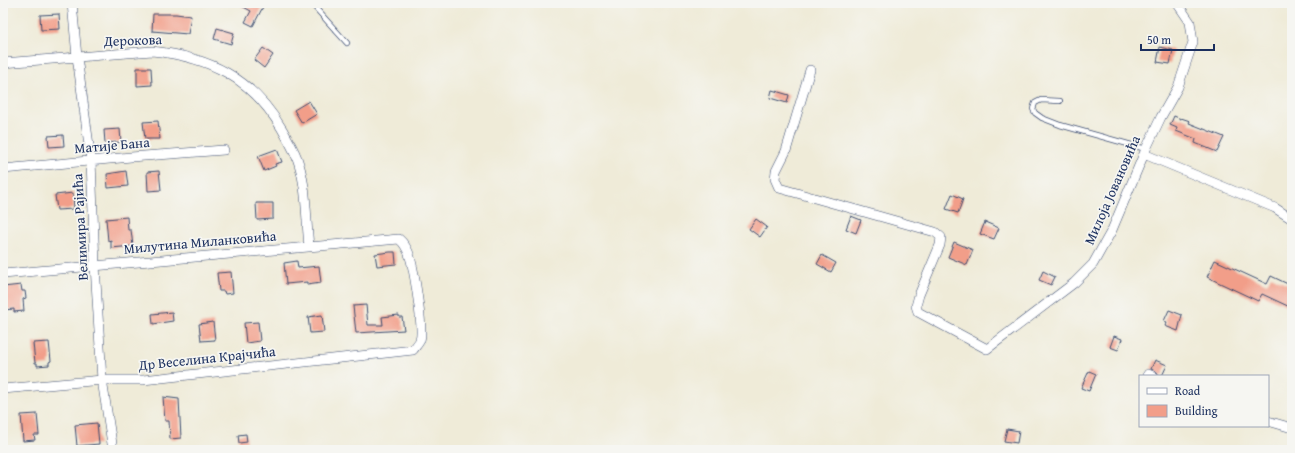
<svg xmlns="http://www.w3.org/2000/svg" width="1295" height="453" viewBox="0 0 1295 453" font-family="'Gentium Book Plus',serif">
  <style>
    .building { fill: #f29e89 }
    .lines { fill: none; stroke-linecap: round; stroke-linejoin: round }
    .service-casing { stroke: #3b4b70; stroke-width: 6 }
    .minor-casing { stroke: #3b4b70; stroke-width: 10 }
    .service { stroke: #fff; stroke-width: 4.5 }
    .minor { stroke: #fff; stroke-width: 9 }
    .labels { text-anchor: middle; stroke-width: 3.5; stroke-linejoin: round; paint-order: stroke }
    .street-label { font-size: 14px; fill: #1b2f5e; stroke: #f6f6f2 }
  </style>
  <rect width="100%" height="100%" fill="#f6f6f2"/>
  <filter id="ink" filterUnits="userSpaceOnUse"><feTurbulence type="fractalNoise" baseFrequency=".025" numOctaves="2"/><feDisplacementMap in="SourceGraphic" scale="8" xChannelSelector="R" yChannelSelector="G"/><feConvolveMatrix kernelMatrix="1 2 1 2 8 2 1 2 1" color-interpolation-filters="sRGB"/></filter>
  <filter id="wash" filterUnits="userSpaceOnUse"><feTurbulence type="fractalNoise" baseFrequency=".012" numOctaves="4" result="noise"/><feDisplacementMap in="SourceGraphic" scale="16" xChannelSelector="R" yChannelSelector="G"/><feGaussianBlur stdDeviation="0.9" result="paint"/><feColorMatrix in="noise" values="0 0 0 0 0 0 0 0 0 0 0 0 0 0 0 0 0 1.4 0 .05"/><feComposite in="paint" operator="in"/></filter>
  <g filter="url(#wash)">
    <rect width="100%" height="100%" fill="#efebd8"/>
    <g id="blocks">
      <path class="building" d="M236,3H265L253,26L245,22L251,11Z
        M59,14L60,29L41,30L40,15Z
        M153,14H176L191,16L188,34L152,31Z
        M217,28L234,33L231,44L214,39Z
        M1160,47L1173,50L1170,64L1157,62Z
        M263,48L273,55L264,68L254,60Z
        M137,68H151L152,85L137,86Z
        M772,90L789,95L787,103L770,98Z
        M309,101L317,114L302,123L294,110Z
        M1174,116L1181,119V118L1190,121L1189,123L1224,137L1217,152L1195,143L1196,139L1176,131L1177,128L1170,125Z
        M158,121L160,139H145L143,122Z
        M120,129L121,142L105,143L104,130Z
        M63,135L64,146L49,147L48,136Z
        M277,149L282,162L275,164L276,166L264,171L258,156Z
        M126,171L128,186L108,188L107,174Z
        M159,171L161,190L148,191L147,172Z
        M73,193L74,209L57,210L55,195Z
        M952,194L963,199L958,213L946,209Z
        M256,203H273V219L257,220Z
        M851,216L861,220L856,233L846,229Z
        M127,217L128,230H131L133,246L111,248V240L108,241L106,219Z
        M756,219L767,227L760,237L749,229Z
        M985,222L999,228L994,239L980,234Z
        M954,242L973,250L967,265L948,257Z
        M390,252H395L396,264L377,266L375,254Z
        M822,255L836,263L831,272L817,264Z
        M1215,260L1267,284L1271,276L1292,286V308L1262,294L1258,301L1207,277Z
        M297,261L298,268L319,266L321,283L307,285V282L286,284L284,263Z
        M1043,271L1055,277L1051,285L1039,280Z
        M231,272L233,293L225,294L224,291H219L217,273Z
        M21,285L22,291H25L26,298L23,299L24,311L14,312V309L3,310V287Z
        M366,305L368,325H383L382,317L399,315V317H402L404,330L356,333L353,306Z
        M1169,310L1182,315L1178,331L1165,326L1167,322L1164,321Z
        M172,312L173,321L153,324L152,314Z
        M322,315L324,332L310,333L308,317Z
        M213,322L215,340L201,341L199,324Z
        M258,322L260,341L246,343L244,323Z
        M1114,336L1122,339L1118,350L1110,347Z
        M49,342L51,361L49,362V365L37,366V363H35L33,343Z
        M1155,360L1167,365L1162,376H1159L1157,372L1151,369Z
        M1089,371L1096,374L1089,391L1081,388Z
        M163,397L179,399L181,438L170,439L169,421H165Z
        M37,414L39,435H34L35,440L23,441L21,415Z
        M97,423L99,444L77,446L75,425Z
        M1007,429L1019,431L1017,443L1004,441Z
        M246,434L247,442L239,443L238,435Z"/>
    </g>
  </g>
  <g filter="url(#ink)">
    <use href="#blocks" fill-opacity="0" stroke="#3b4b70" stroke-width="1"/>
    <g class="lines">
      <g class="service-casing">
        <path id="service" d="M311,3L347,43
          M1060,101L1041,100L1035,103L1033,109L1035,113L1042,118L1060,125L1146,149"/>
      </g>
      <g class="minor-casing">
        <path id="minor" d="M72,3L77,57L91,160L95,265L102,380L113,450
          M3,63L152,51C210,57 252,78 282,129C288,140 296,152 299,164C307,190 306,219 309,246
          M810,70L786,151L776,171L775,179L779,188L935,232L941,237L940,245L919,295L916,306L918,312L987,349L1074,283L1093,264L1112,230L1146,149L1161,117L1178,87L1193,42L1190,22L1177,3
          M1144,154L1275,208L1292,219
          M3,169L131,157L224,150
          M3,274L399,239C405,244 408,250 410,257C414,270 424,330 420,340C419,343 415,347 413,350L143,380H102L3,389
          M1148,374L1153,376
          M1268,421L1292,428"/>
      </g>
      <use href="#service" class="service"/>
      <use href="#minor" class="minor"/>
    </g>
  </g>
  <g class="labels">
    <g class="street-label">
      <text transform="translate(133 40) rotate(-2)" y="5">Дерокова</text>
      <text transform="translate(112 145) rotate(-5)" y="5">Матије Бана</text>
      <text transform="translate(1112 190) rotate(-66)" y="5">Милоја Јовановића</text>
      <text transform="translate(80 227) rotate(-93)" y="5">Велимира Рајића</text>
      <text transform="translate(200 242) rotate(-5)" y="5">Милутина Миланковића</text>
      <text transform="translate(207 358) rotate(-6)" y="5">Др Веселина Крајчића</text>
    </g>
  </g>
  <rect width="1295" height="453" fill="none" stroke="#f6f6f2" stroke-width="16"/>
  <rect x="1139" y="375" width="130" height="52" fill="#f6f6f2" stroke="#9ea6b7"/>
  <rect x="1147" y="388" width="20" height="6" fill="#ffffff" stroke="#9ea6b7"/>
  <text x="1175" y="395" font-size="12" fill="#1b2f5e">Road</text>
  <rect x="1147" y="405" width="20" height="12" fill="#f29e89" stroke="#9ea6b7"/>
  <text x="1175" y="415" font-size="12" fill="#1b2f5e">Building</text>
  <path d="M1141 44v6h73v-6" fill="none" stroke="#1b2f5e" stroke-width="2"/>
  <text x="1147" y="44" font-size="12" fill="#1b2f5e" stroke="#f6f6f2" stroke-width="3" paint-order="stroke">50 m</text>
</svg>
